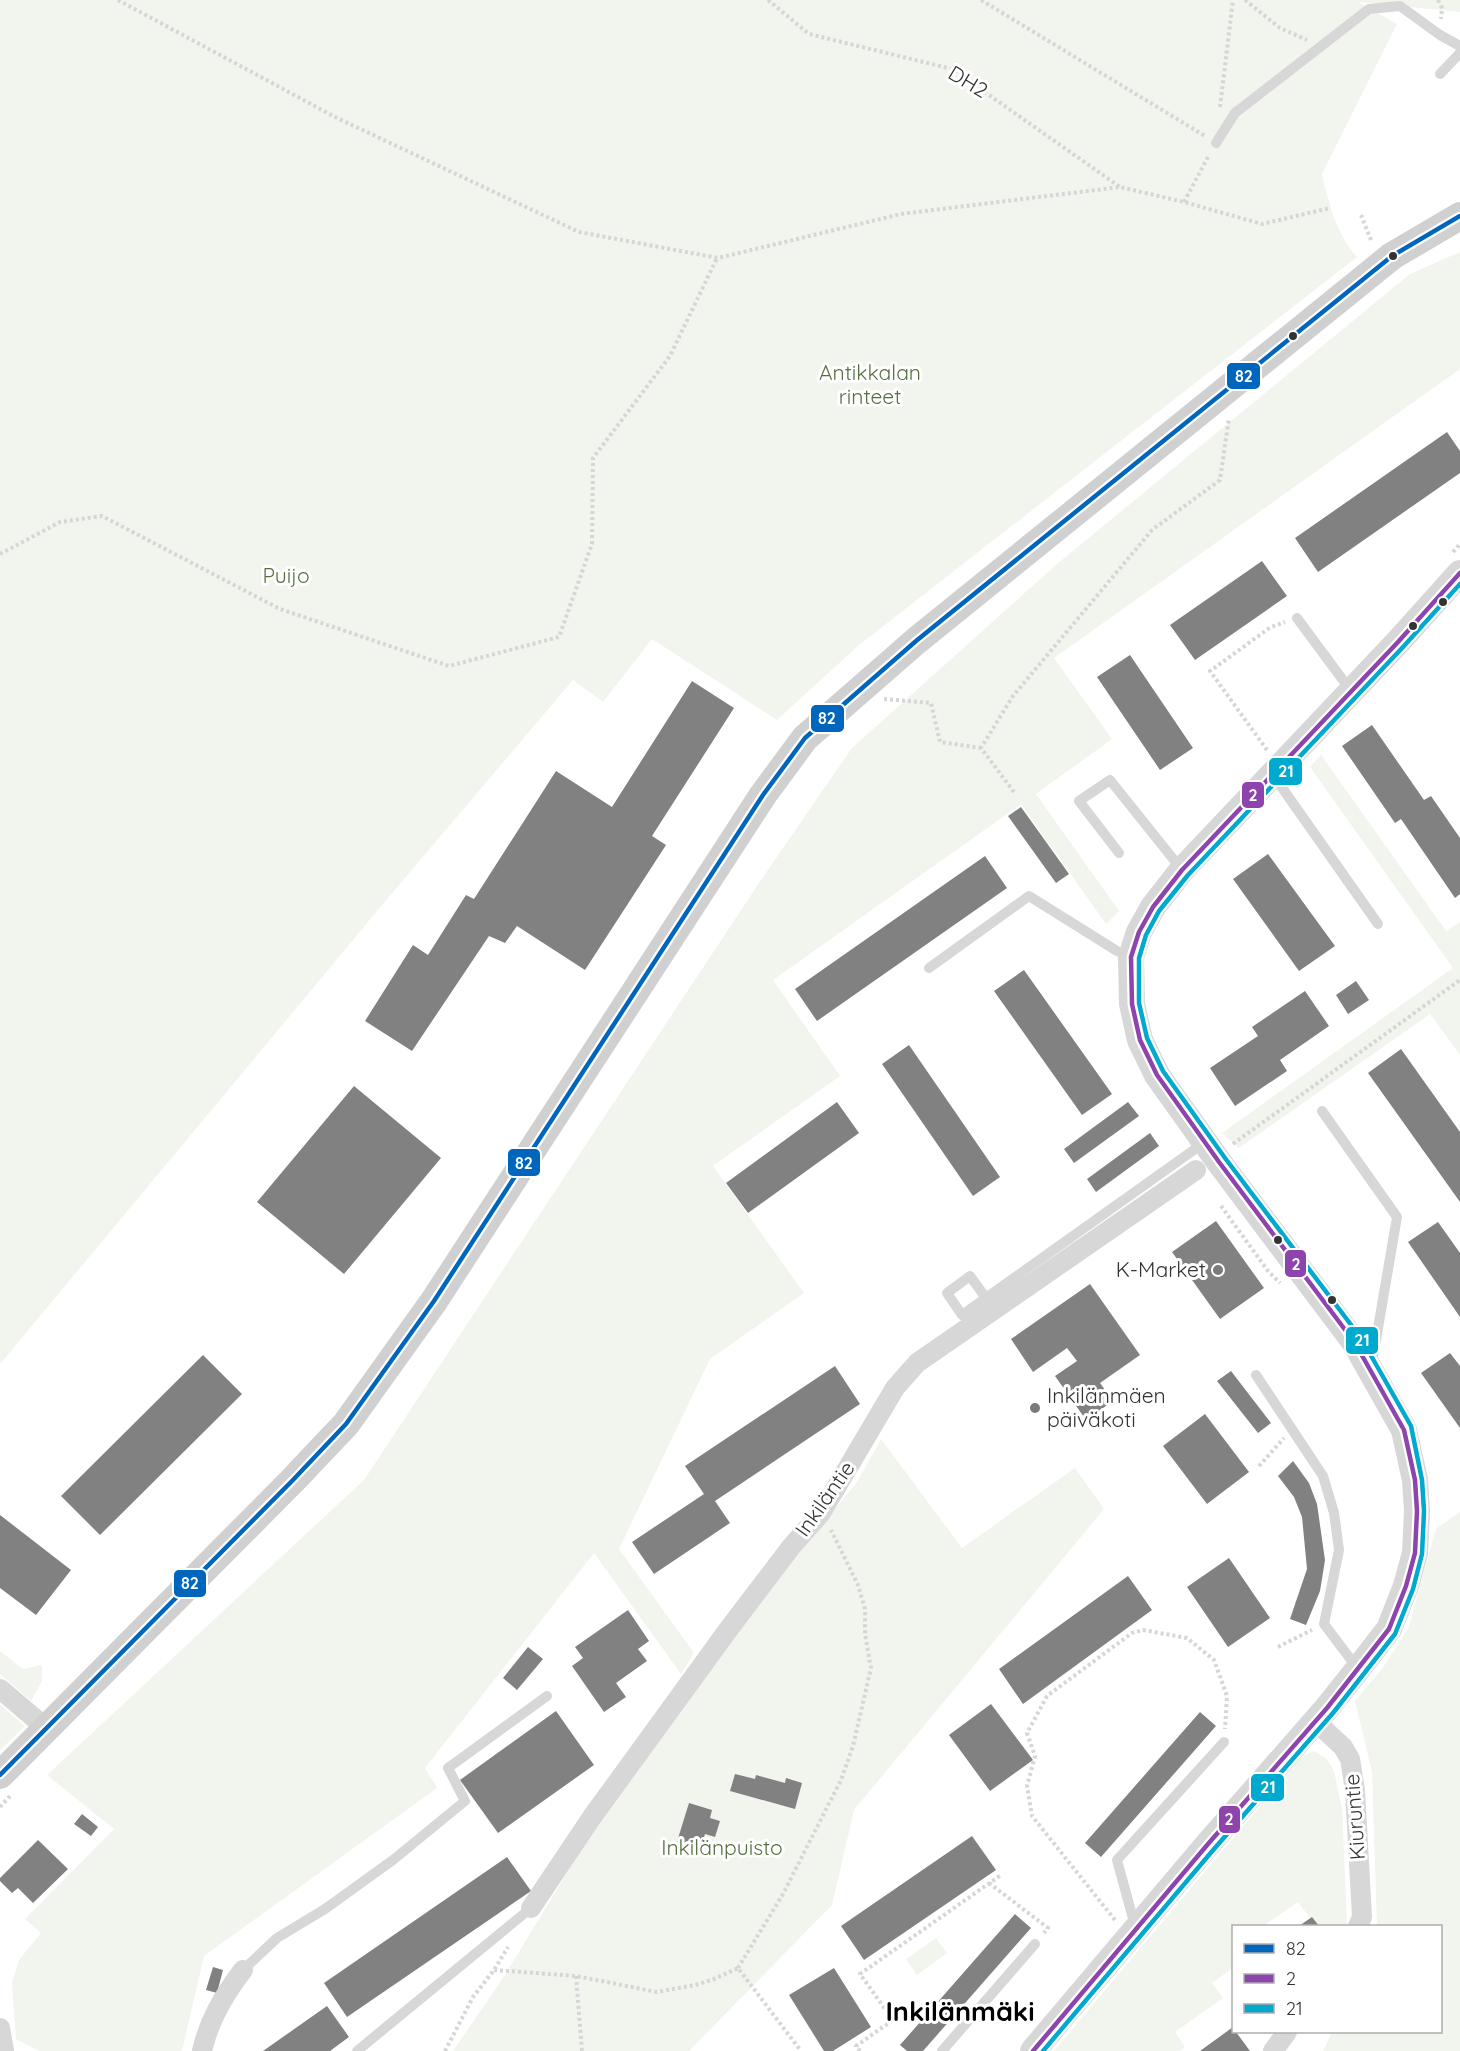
<svg xmlns="http://www.w3.org/2000/svg" width="1460" height="2051" viewBox="0 0 1460 2051" font-family="Quicksand,sans-serif">
  <style>
    .green { fill: #f1f5ed }
    .building { fill: #818181 }
    .lines { fill: none; stroke-linecap: round; stroke-linejoin: round }
    .path { stroke: #d6d6d6; stroke-width: 4; stroke-dasharray: 3 3; stroke-linecap: butt }
    .service { stroke: #d7d7d7; stroke-width: 10 }
    .minor { stroke: #d7d7d7; stroke-width: 20 }
    .tertiary { stroke: #d7d7d7; stroke-width: 26 }
    .secondary { stroke: #d0d0d0; stroke-width: 28 }
    .bus-1-casing { stroke: #fff; stroke-width: 9 }
    .bus-2-casing { stroke: #fff; stroke-width: 9 }
    .bus-3-casing { stroke: #fff; stroke-width: 9 }
    .bus-1 { stroke: #0065bd; stroke-width: 4.5 }
    .bus-2 { stroke: #8e44ad; stroke-width: 4.5 }
    .bus-3 { stroke: #00a9ce; stroke-width: 4.5 }
    .bus-dot { fill: #333; stroke: #fff; stroke-width: 2 }
    .poi-dot { fill: #7a7a7a; stroke: #fff; stroke-width: 2 }
    .labels { text-anchor: middle; stroke-width: 6; stroke-linejoin: round; paint-order: stroke }
    .street-label { font-size: 21px; fill: #333; stroke: #fff }
    .park-label { font-size: 21px; fill: #56703f; stroke: #fff }
    .poi-label { font-size: 21px; fill: #333; stroke: #fff; text-anchor: end }
    .district-label { font-size: 27px; font-weight: bold; fill: #000; stroke: #fff }
    .line-badge { stroke: #fff; stroke-width: 2 }
    .badge-label { font-size: 16px; text-anchor: middle; font-weight: bold; fill: #fff }
  </style>
  <rect width="100%" height="100%" fill="#fff"/>
  <path class="green" d="M0,0H1460V12L1358,2L1397,24L1322,174C1329,203 1336,234 1357,257L859,645L777,720L652,639L603,702L573,680L382,905L0,1364Z
    M1460,252V369L1054,658L1112,739L1036,794L1119,911L1106,924L1021,804L773,980L840,1076L713,1166L804,1293L710,1359L619,1549L694,1653L681,1674L594,1553L425,1768L437,1788L204,1956L182,2051H39L16,2039L12,1983L19,1960L41,1933L25,1919L114,1829L47,1775L364,1480L761,880L852,748L1057,564L1410,274Z
    M1321,755L1446,931L1460,922V1055L1430,1014L1239,1148L1222,1133L1453,968L1310,767Z
    M881,1439L962,1548L1075,1468L1104,1509L854,1810L832,1905L689,2051H453L503,1978L634,1763L758,1603L857,1482Z
    M1460,1512V2051H1323L1332,2032H1440V1926H1377L1372,1772L1355,1701L1382,1669L1408,1629L1436,1529Z
    M0,1651L23,1669L42,1665V1681L31,1701L0,1674Z
    M0,1704L25,1726L0,1750Z
    M1314,1751L1326,1758L1334,1771L1337,1785L1342,1809L1347,1923L1345,1926H1316L1298,1902L1263,1926H1234L1233,1968L1212,1983L1223,1998L1175,2032L1185,2047L1180,2051H1054L1302,1756Z
    M936,1938L947,1953L917,1975L906,1959Z"/>
  <path class="building" d="M1447,432L1460,451V473L1318,572L1295,538Z
    M1262,561L1287,596L1195,660L1170,625Z
    M1130,655L1193,748L1160,770L1097,677Z
    M692,681L734,708L652,836L666,845L585,970L517,926L505,943L489,936L412,1051L365,1021L413,945L428,955L466,895L474,899L556,771L612,807Z
    M1372,725L1424,800L1431,796L1460,838V894L1455,898L1401,819L1395,823L1342,746Z
    M1021,807L1069,874L1056,883L1008,816Z
    M1268,854L1335,946L1299,971L1233,879Z
    M985,856L1007,888L817,1021L795,989Z
    M1024,970L1112,1094L1082,1115L994,991Z
    M1356,981L1369,1000L1348,1014L1336,995Z
    M1305,991L1329,1026L1280,1060L1287,1071L1235,1106L1210,1068L1258,1036L1252,1027Z
    M909,1045L1000,1177L973,1196L882,1064Z
    M1401,1049L1460,1132V1202L1368,1073Z
    M354,1086L441,1158L344,1274L257,1202Z
    M837,1102L859,1133L748,1213L726,1183Z
    M1128,1102L1139,1116L1074,1163L1064,1149Z
    M1150,1133L1159,1146L1096,1192L1087,1179Z
    M1216,1221L1264,1288L1220,1319L1172,1252Z
    M1438,1222L1460,1253V1317L1408,1242Z
    M1090,1284L1140,1355L1100,1383L1113,1401L1086,1420L1055,1376L1077,1361L1067,1348L1033,1372L1011,1339Z
    M1450,1353L1460,1366V1428L1421,1373Z
    M203,1355L242,1394L100,1535L61,1496Z
    M835,1366L860,1404L715,1501L730,1523L654,1574L632,1542L704,1494L685,1466Z
    M1231,1371L1271,1423L1258,1433L1217,1381Z
    M1205,1414L1249,1472L1207,1504L1163,1446Z
    M1293,1461L1309,1483L1317,1504L1325,1560L1320,1591L1306,1625L1290,1619L1307,1569L1302,1517L1294,1497L1278,1476Z
    M0,1515L71,1570L36,1615L0,1588Z
    M1229,1558L1270,1618L1228,1647L1187,1587Z
    M1128,1576L1152,1610L1023,1704L999,1669Z
    M628,1610L649,1641L638,1649L647,1661L616,1683L626,1697L604,1712L572,1666L583,1658L575,1647Z
    M528,1647L543,1659L517,1690L503,1678Z
    M991,1704L1033,1760L990,1791L949,1735Z
    M556,1711L594,1765L498,1833L460,1780Z
    M1200,1712L1216,1726L1101,1857L1085,1843Z
    M735,1774L755,1779L756,1775L785,1783L786,1778L802,1783L795,1809L730,1791Z
    M689,1803L712,1810L710,1818L720,1821L715,1837L705,1834L698,1855L675,1848Z
    M82,1814L98,1827L91,1836L74,1824Z
    M972,1836L996,1870L864,1960L841,1926Z
    M38,1840L68,1869L33,1903L18,1888L12,1893L0,1881V1878Z
    M507,1857L531,1891L347,2017L324,1983Z
    M1015,1914L1031,1928L923,2051H907L900,2045Z
    M1312,1917L1319,1926H1299Z
    M213,1967L223,1970L217,1993L206,1990Z
    M834,1968L871,2027L833,2051H824L789,1995Z
    M327,2006L349,2037L330,2051H263Z
    M1233,2027L1234,2032H1236L1250,2051H1200Z"/>
  <g class="lines">
    <path class="path" d="M118,0L335,117L579,232L718,258L901,214L1120,187L1184,202L1262,224L1330,208
      M768,0L809,34L952,69L1120,187
      M981,0L1205,136
      M1245,0L1280,28L1307,40
      M1438,0L1442,8L1441,19
      M1220,107L1233,0
      M1184,202L1209,155
      M1361,215L1371,240
      M1453,552L1460,544
      M0,554L60,522L102,516L280,609L449,666L559,637L592,544L593,458L670,356L717,258
      M884,699L931,703L940,742L981,748
      M1267,750L1210,671L1271,627L1285,622
      M1014,792L981,748L1013,696L1152,530L1220,480L1229,418
      M1233,1144L1460,980
      M1221,1206L1268,1271L1280,1283
      M1259,1466L1284,1438
      M1278,1647L1312,1630
      M0,1807L10,1796
      M989,1883L1048,1928L1044,1933
      M1115,1920L1032,1816L1027,1786L1035,1756L1027,1733L1047,1696L1132,1633L1143,1630L1187,1638L1214,1660L1227,1696L1225,1729
      M738,1968L783,1894L841,1780L853,1746L871,1668L865,1634V1609L858,1585L831,1530
      M494,1970L576,1976L657,1992L695,1985L712,1980L738,1968L801,2051
      M576,1976L582,2051
      M445,2051L473,1997L494,1970L508,1947
      M860,2051L856,2046L893,2020L860,1974L1001,1875"/>
    <path class="service" d="M1440,74L1460,53
      M1216,143L1235,113L1369,9L1400,6L1440,35L1460,46
      M1297,618L1351,691
      M1273,775L1378,924
      M1119,853L1079,801L1110,780L1182,870
      M929,968L1029,896L1117,951L1131,957
      M1322,1111L1397,1217L1372,1363
      M986,1298L970,1276L947,1293L962,1315L1205,1142
      M1256,1375L1323,1476L1334,1513L1339,1550L1324,1624L1358,1669
      M1135,1926L1117,1860L1224,1742
      M243,1970L277,1938L325,1909L393,1860L465,1801L448,1768L547,1696
      M357,2051L531,1908
      M942,2051L1035,1944"/>
    <path class="minor" d="M0,1689L46,1728
      M1315,1721L1343,1747L1350,1759L1355,1790L1362,1917L1358,1926
      M531,1908L592,1817L728,1630L791,1547L821,1513L895,1388L917,1363L1196,1170
      M0,2028L4,2051
      M202,2051C209,2020 224,1995 243,1970
      M1273,2051L1287,2032"/>
    <path class="tertiary" d="M1033,2051L1208,1844L1327,1708L1358,1669L1389,1629L1406,1586L1415,1553L1417,1511L1415,1480L1404,1430L1355,1343L1219,1162L1157,1075L1140,1040L1132,1004L1131,957L1139,932L1153,907L1182,870L1398,642L1460,573"/>
    <path class="secondary" d="M0,1775L292,1481L346,1424L434,1301L763,795L805,738L916,641L1392,256L1460,216"/>
    <g class="bus-1-casing">
      <path id="bus-1" d="M0,1775L292,1481L346,1424L434,1301L763,795L805,738L916,641L1392,256L1460,216"/>
    </g>
    <g class="bus-2-casing">
      <path id="bus-2" d="M1033,2051L1208,1844L1327,1708L1389,1629L1406,1586L1415,1553L1417,1511L1415,1480L1404,1430L1355,1343L1219,1162L1157,1075L1140,1040L1132,1004L1131,957L1139,932L1153,907L1182,870L1398,642L1460,573"/>
    </g>
    <g class="bus-3-casing">
      <path id="bus-3" d="M1043,2051L1214,1849L1333,1713L1395,1634L1413,1589L1422,1554L1424,1511L1422,1480L1411,1426L1361,1338L1225,1158L1163,1071L1147,1038L1139,1003V958L1146,935L1159,911L1188,875L1403,647L1460,584"/>
    </g>
    <use href="#bus-1" class="bus-1"/>
    <use href="#bus-2" class="bus-2"/>
    <use href="#bus-3" class="bus-3"/>
  </g>
  <g class="bus-dot">
    <circle cx="1393" cy="256" r="5"/>
    <circle cx="1293" cy="336" r="5"/>
    <circle cx="1443" cy="602" r="5"/>
    <circle cx="1413" cy="626" r="5"/>
    <circle cx="1278" cy="1240" r="5"/>
    <circle cx="1332" cy="1300" r="5"/>
  </g>
  <g class="poi-dot">
    <circle cx="1218" cy="1270" r="6"/>
    <circle cx="1035" cy="1408" r="6"/>
  </g>
  <g class="labels">
    <g class="street-label">
      <text transform="translate(968 82) rotate(31)" y="7">DH2</text>
      <text transform="translate(825 1499) rotate(-55)" y="7">Inkiläntie</text>
      <text transform="translate(1355 1817) rotate(-94)" y="7">Kiuruntie</text>
    </g>
    <g class="park-label">
      <text x="870" y="380">Antikkalan<tspan x="870" dy="24">rinteet</tspan></text>
      <text x="286" y="583">Puijo</text>
      <text x="722" y="1855">Inkilänpuisto</text>
    </g>
    <g class="poi-label">
      <text x="1206" y="1277">K-Market</text>
      <text x="1047" y="1403" text-anchor="start">Inkilänmäen<tspan x="1047" dy="24">päiväkoti</tspan></text>
    </g>
    <g class="district-label">
      <text x="960" y="2021">Inkilänmäki</text>
    </g>
  </g>
  <g class="line-badge">
    <rect x="1226" y="362" width="35" height="28" rx="6" fill="#0065bd"/>
    <rect x="810" y="704" width="35" height="29" rx="6" fill="#0065bd"/>
    <rect x="1268" y="757" width="35" height="29" rx="6" fill="#00a9ce"/>
    <rect x="1241" y="781" width="24" height="28" rx="6" fill="#8e44ad"/>
    <rect x="507" y="1148" width="34" height="29" rx="6" fill="#0065bd"/>
    <rect x="1284" y="1249" width="23" height="29" rx="6" fill="#8e44ad"/>
    <rect x="1345" y="1326" width="34" height="29" rx="6" fill="#00a9ce"/>
    <rect x="173" y="1569" width="34" height="29" rx="6" fill="#0065bd"/>
    <rect x="1250" y="1773" width="35" height="29" rx="6" fill="#00a9ce"/>
    <rect x="1218" y="1805" width="23" height="29" rx="6" fill="#8e44ad"/>
  </g>
  <g class="badge-label">
    <text x="1244" y="382">82</text>
    <text x="827" y="724">82</text>
    <text x="1286" y="777">21</text>
    <text x="1253" y="801">2</text>
    <text x="524" y="1169">82</text>
    <text x="1296" y="1270">2</text>
    <text x="1362" y="1346">21</text>
    <text x="190" y="1589">82</text>
    <text x="1268" y="1793">21</text>
    <text x="1229" y="1825">2</text>
  </g>
  <rect x="1232" y="1925" width="210" height="108" fill="#ffffff" stroke="#adadad" stroke-width="1.5"/>
  <rect x="1244" y="1944" width="30" height="9" fill="#0065bd" stroke="#adadad" stroke-width="1.5"/>
  <text x="1286" y="1955" font-size="18" fill="#333333">82</text>
  <rect x="1244" y="1974" width="30" height="9" fill="#8e44ad" stroke="#adadad" stroke-width="1.5"/>
  <text x="1286" y="1985" font-size="18" fill="#333333">2</text>
  <rect x="1244" y="2004" width="30" height="9" fill="#00a9ce" stroke="#adadad" stroke-width="1.5"/>
  <text x="1286" y="2015" font-size="18" fill="#333333">21</text>
</svg>
